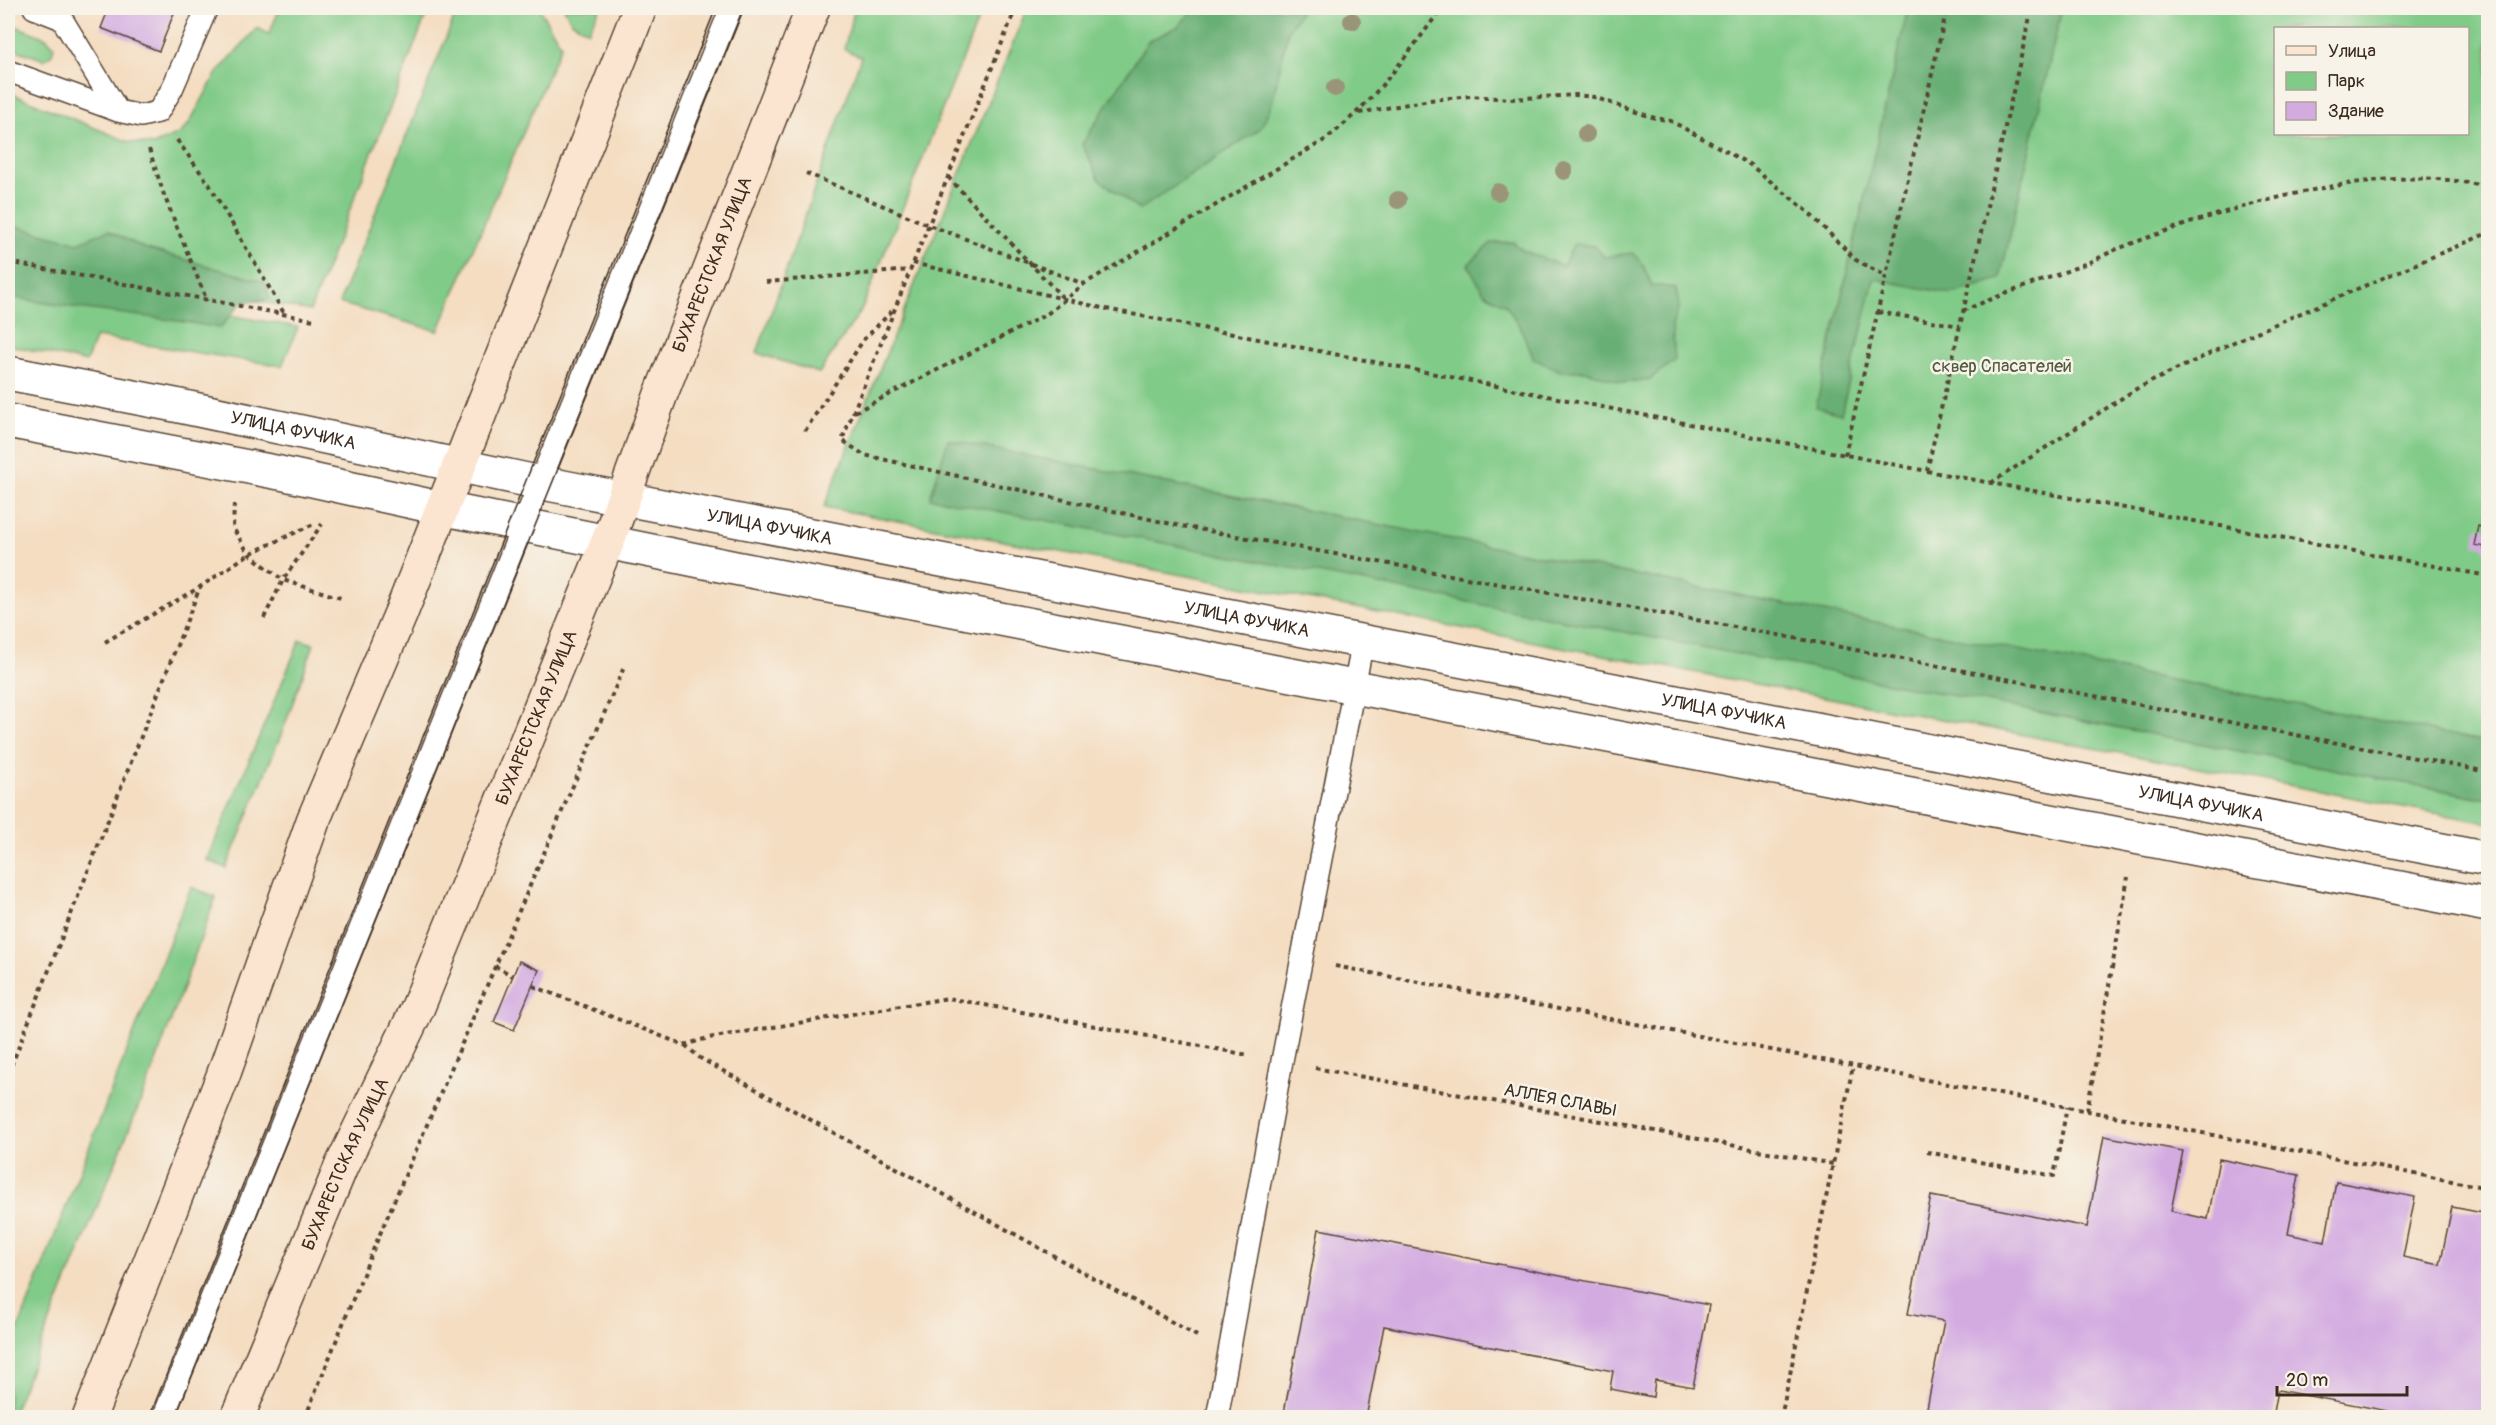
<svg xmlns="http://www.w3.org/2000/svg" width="2496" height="1425" viewBox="0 0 2496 1425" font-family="Pangolin,sans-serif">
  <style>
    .green { fill: #81cb88; stroke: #5e7a53; stroke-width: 1.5; fill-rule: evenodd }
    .forest { fill: #68af74; stroke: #526c49; stroke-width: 1.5 }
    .building { fill: #d3abe1 }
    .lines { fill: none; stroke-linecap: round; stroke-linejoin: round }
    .service-casing { stroke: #574536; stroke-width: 24 }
    .minor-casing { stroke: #574536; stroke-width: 36 }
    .secondary-casing { stroke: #574536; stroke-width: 36 }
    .path { stroke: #574536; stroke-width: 4; stroke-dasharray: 4.5 4.5; stroke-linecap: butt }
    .service { stroke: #fff; stroke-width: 21 }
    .minor { stroke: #fff; stroke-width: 33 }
    .secondary { stroke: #fce5d0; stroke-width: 33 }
    .tram { stroke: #3b2a1e; stroke-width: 1.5 }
    .tree { fill: #9a9579 }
    .labels { text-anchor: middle; stroke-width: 5; stroke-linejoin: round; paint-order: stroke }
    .street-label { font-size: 18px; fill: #3b2a1e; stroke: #f7f3e8 }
    .park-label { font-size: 18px; fill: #505a3e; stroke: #f7f3e8 }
  </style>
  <rect width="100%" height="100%" fill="#f7f3e8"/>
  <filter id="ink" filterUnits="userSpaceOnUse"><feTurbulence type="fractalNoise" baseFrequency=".0167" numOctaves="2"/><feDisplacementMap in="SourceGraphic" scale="12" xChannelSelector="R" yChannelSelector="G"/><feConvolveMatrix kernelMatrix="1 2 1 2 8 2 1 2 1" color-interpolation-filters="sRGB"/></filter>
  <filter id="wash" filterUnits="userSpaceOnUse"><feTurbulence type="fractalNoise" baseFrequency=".008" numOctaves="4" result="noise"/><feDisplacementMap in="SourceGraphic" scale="24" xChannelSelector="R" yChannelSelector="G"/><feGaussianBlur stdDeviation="1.35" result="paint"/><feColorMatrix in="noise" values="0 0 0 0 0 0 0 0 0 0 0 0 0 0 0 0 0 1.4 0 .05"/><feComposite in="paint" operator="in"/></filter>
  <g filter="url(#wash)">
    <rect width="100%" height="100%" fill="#f4ddc1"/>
    <path class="green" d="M280,8H429L310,311L8,254V92L129,142L153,145L179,134L188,125L217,73L257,28L269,34Z
      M458,8H539L561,45L438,331L339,303Z
      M564,8H600L588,31L571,21Z
      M855,8H983L862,309L819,373L757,353L861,57L844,49Z
      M1027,8H2488V823L824,507ZM2276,28H2468V134H2276Z
      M8,23L46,38L54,46L52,54L44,60L8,47Z
      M8,277L298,327L282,366L96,337L86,362L8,345Z
      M300,640L314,644L283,730L226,868L207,860Z
      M191,887L216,897L148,1083L11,1417H8V1355Z"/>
    <path class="forest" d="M1196,8H1303L1288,30L1272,103L1261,128L1139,210L1099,179L1082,144L1148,41L1177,27Z
      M1908,8H2062L2000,279L1952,294L1874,279L1841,414L1816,407Z
      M19,227L78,243L108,230L144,248L265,282L270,299L241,303L220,328C151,314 81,312 13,297L8,296V228Z
      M1513,242L1524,251L1563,266L1574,244L1595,246L1604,257L1632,253L1641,261L1652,285L1676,288L1679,307L1672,326L1675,360L1650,379L1624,383L1586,371H1560L1534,359L1521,329L1506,305L1484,293L1468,265L1491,243Z
      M948,440L2488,742V799L930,498Z"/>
    <g id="blocks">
      <path class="building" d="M109,8H176L159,51L101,28Z
        M2478,526L2488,529V551L2484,550L2485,547L2474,545Z
        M519,961L539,970L514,1030L494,1022Z
        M2104,1136L2183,1151L2171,1211L2208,1219L2219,1159L2299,1175L2288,1234L2325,1242L2336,1182L2415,1197L2403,1257L2440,1265L2452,1207L2488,1214V1418H2409V1415L2278,1390L2273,1418H1925L1944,1321L1908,1314L1931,1196L2087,1227Z
        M1319,1229L1709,1305L1693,1387L1655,1380L1653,1397L1610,1389L1613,1371L1384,1326L1366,1418H1283Z"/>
    </g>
  </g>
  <g filter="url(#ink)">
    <use href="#blocks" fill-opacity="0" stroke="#574536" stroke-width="1.5"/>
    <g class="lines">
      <g class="service-casing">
        <path id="service" d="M34,8L62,19L118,111
          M8,71L118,111L141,116L158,112L172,89L207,8
          M163,1418L731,8
          M1217,1418L1282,1061L1363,641"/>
      </g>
      <g class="minor-casing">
        <g id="minor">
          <path id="s1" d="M8,373L175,405L527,480L2488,859"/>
          <path d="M8,421L280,473L440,508L735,568L2488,905"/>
        </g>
      </g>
      <g class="secondary-casing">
        <g id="secondary">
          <path d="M89,1418L223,1076L313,821L401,613L640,8"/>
          <path id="s2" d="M237,1418L341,1167L418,1007L608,541L661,394L813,8"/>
        </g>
      </g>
      <path class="path" d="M1016,8L842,440L864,455L1176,525L1773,634L2488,772
        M1359,113L1430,100L1471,96L1510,99L1575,95L1594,97L1651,117L1671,121L1749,164L1806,210L1856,260L1886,276
        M177,140L209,184L285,315
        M149,149L164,195L207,301
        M806,173L929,225L1084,284
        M948,177L1063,298
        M8,262L314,320
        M913,263L1106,309L1927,471L2488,576
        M766,282L911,270
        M1963,311C2003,293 2046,280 2087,263C2098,259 2109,252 2120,248C2216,211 2388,156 2488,188
        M1878,312L1960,326
        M855,412L1047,314L1084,284L1323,141C1372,105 1406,56 1442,8
        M805,431L864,339L893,310
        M1845,455L1947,8
        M1927,471L2032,8
        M1991,483L2136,389L2238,340L2488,233
        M234,504L233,528L249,554L283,580L344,599
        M264,618L283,580L322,524
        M105,642L200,587L249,554L316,523
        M495,966L513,976
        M1335,966L2488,1188
        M533,986L684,1045L708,1038L948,998L1248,1055
        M685,1045L700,1058L1197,1336
        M1315,1068L1833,1164
        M8,1074L200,587
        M2087,1111L2128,877
        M1927,1152L2054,1176L2067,1107
        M305,1418L370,1257L625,665
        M1781,1418L1853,1066"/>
      <use href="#service" class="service"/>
      <use href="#minor" class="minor"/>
      <use href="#secondary" class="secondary"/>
      <path class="tram" d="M149,1418L716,8
        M175,1418L744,8"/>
    </g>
    <g class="tree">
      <circle cx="1352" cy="21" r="9"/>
      <circle cx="1335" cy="88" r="9"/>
      <circle cx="1586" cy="134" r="9"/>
      <circle cx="1564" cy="171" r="9"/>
      <circle cx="1498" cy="192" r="9"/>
      <circle cx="1398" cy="200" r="9"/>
    </g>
  </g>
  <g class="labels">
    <g class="street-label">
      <text dy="6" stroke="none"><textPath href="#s2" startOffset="1248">БУХАРЕСТСКАЯ УЛИЦА</textPath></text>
      <text dy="6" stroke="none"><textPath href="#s1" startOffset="291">УЛИЦА ФУЧИКА</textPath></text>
      <text dy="6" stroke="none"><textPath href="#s1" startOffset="777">УЛИЦА ФУЧИКА</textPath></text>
      <text dy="6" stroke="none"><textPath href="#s1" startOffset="1263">УЛИЦА ФУЧИКА</textPath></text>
      <text dy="6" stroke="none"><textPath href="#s1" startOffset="1749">УЛИЦА ФУЧИКА</textPath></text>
      <text dy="6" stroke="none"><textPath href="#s2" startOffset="762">БУХАРЕСТСКАЯ УЛИЦА</textPath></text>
      <text dy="6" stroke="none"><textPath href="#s1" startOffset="2235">УЛИЦА ФУЧИКА</textPath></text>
      <text transform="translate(1560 1100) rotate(11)" y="6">АЛЛЕЯ СЛАВЫ</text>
      <text dy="6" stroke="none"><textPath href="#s2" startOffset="276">БУХАРЕСТСКАЯ УЛИЦА</textPath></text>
    </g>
    <g class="park-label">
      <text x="2002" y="372">cквер Спасателей</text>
    </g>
  </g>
  <rect width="2496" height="1425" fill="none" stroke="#f7f3e8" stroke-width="30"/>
  <rect x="2274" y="27" width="195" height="108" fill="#f7f3e8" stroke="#aca397" stroke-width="1.5"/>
  <rect x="2286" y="46" width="30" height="9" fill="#fce5d0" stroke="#aca397" stroke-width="1.5"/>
  <text x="2328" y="57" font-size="18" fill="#3b2a1e">Улица</text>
  <rect x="2286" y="72" width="30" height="18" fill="#81cb88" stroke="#aca397" stroke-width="1.5"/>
  <text x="2328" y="87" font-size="18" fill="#3b2a1e">Парк</text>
  <rect x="2286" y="102" width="30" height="18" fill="#d3abe1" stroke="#aca397" stroke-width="1.5"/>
  <text x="2328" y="117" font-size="18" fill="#3b2a1e">Здание</text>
  <path d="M2277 1386v9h130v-9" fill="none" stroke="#3b2a1e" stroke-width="3"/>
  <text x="2286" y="1386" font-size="18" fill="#3b2a1e" stroke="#f7f3e8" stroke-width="4.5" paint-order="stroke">20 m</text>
</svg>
